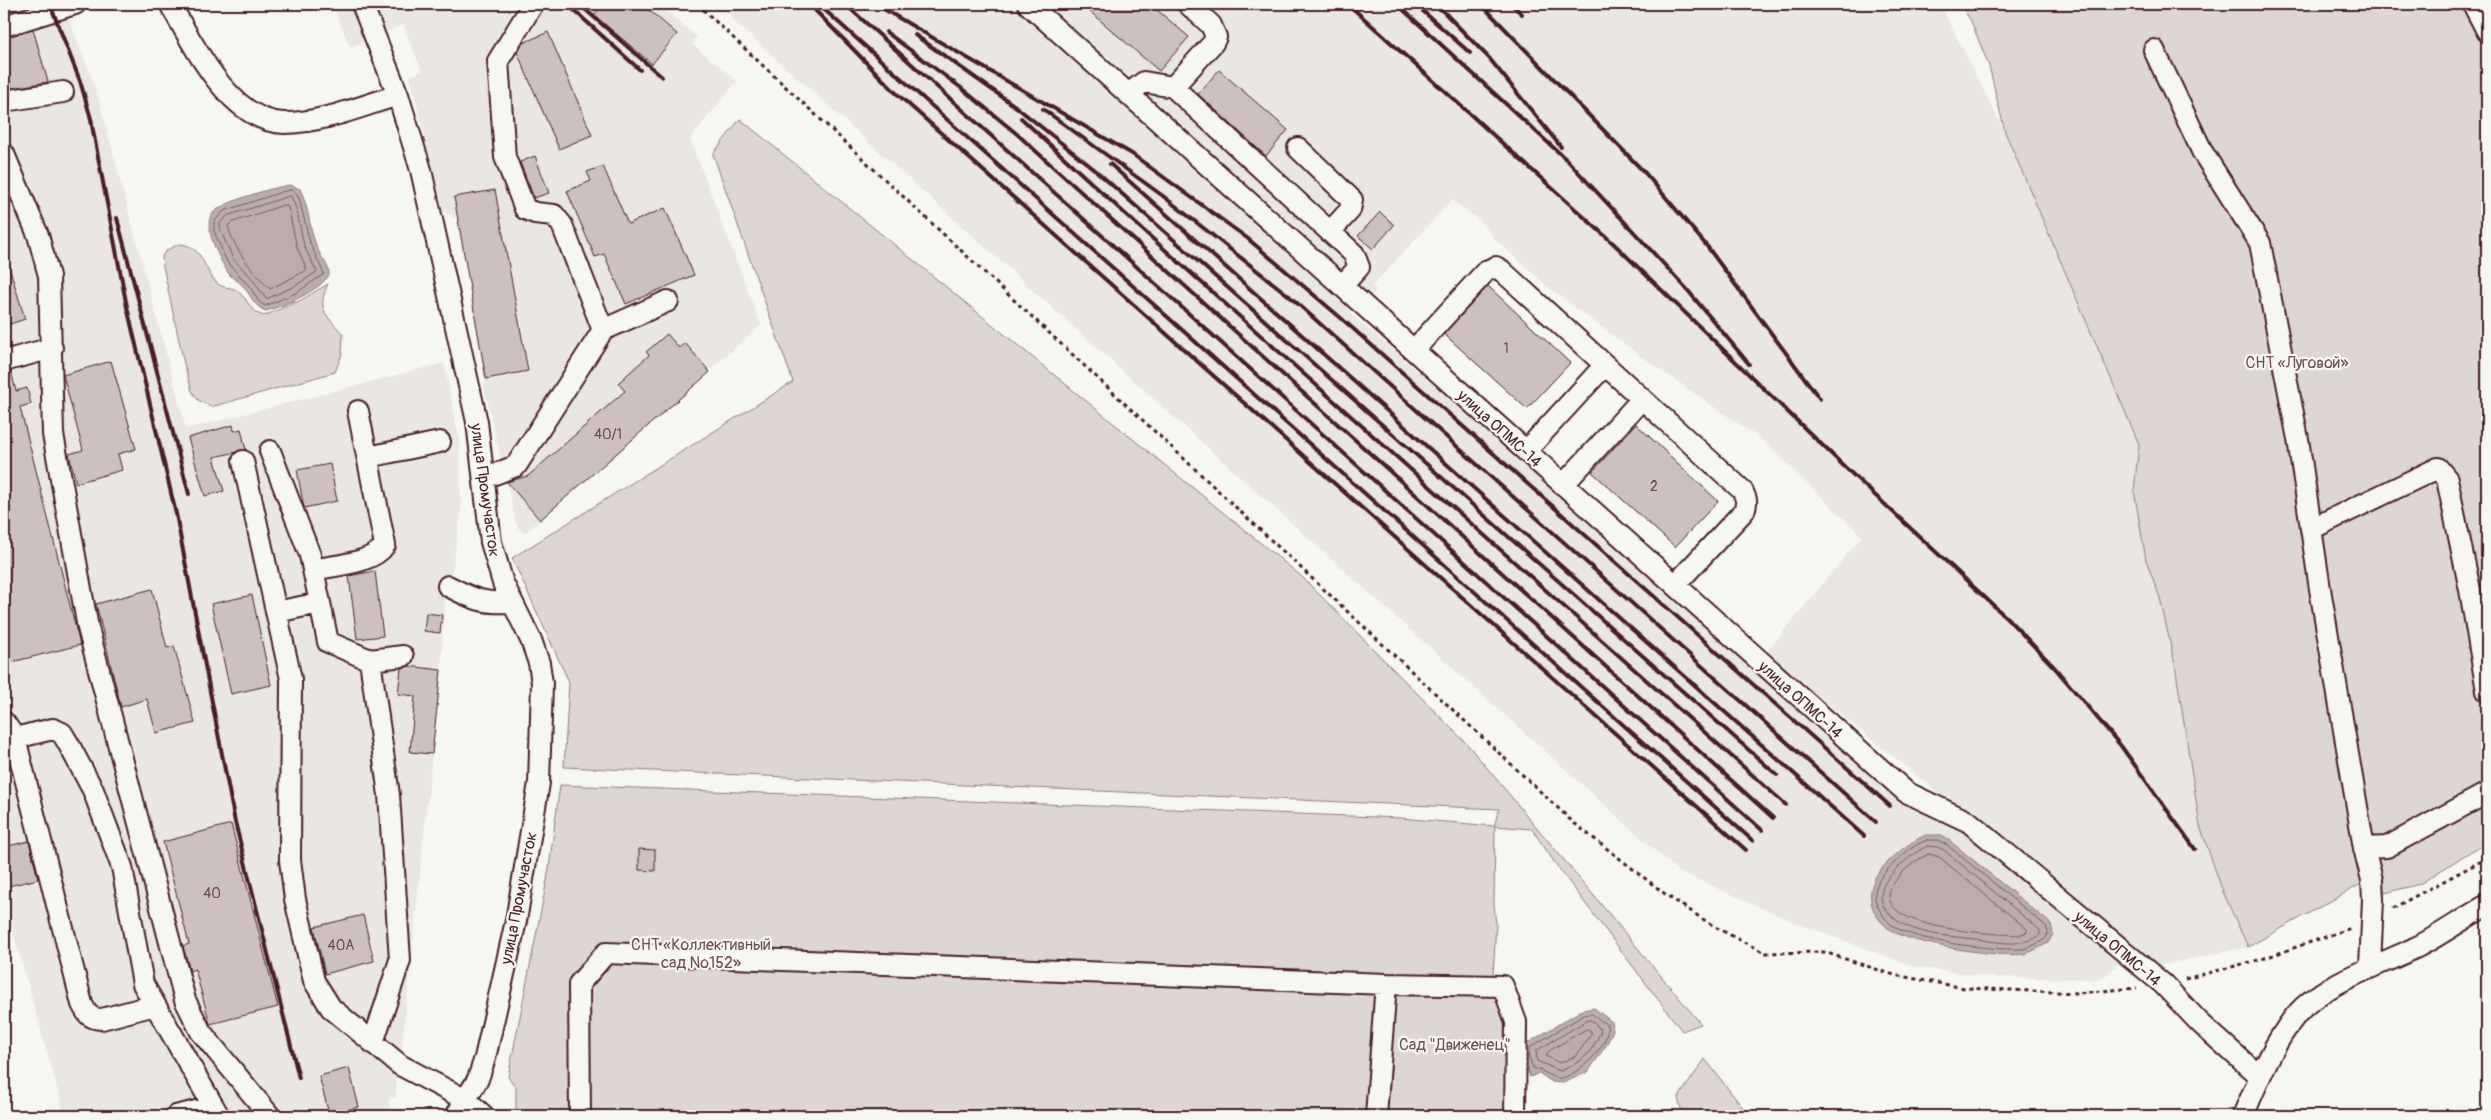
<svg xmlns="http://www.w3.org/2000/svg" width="2491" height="1120" viewBox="0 0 2491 1120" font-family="Pangolin,sans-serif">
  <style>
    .built { fill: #e9e6e3 }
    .green { fill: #ddd6d5; stroke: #947a80 }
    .water { fill: #bbadae; stroke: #8e747a }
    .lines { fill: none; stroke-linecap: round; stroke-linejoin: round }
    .shore { stroke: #77585f; stroke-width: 1 }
    .building { fill: #ccc1c0; stroke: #4a1f2b }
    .minor-casing { stroke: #4a1f2b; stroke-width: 24 }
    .path { stroke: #4a1f2b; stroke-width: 3; stroke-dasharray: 4 4; stroke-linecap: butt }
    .minor { stroke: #f6f6f2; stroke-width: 20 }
    .rail { stroke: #4a1f2b; stroke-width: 4 }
    .labels { text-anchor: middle; stroke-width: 4.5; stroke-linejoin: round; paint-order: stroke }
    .number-label { font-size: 14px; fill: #6a4850 }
    .park-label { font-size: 16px; fill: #6f4d56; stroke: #f6f6f2 }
    .street-label { font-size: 16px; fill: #4a1f2b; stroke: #f6f6f2 }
  </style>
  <rect width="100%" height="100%" fill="#f6f6f2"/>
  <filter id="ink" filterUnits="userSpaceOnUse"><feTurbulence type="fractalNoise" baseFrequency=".02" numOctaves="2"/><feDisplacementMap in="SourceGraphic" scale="10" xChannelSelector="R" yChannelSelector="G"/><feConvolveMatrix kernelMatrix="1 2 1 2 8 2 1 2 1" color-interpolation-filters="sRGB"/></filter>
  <g filter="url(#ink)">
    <path class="built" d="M4,4H63L65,8L98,96L186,429L444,363L459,438L461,512L452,571L445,598L441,670L400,1065L396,1079V1097H389V1116H65L4,899Z
      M332,4H657L697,37L692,44L737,81L690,139L761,325L524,534L517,526L484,387L486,379L458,219L443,211L410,76L422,71L403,25L350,47Z
      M723,4H1940L2005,132L2139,444L2134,491L2146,560L2160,598L2175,665L2200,826L2223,892L2248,947L2155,966L1765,654L1862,536L1762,440L1642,357L1554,292L1496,240L1479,220L1452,200L1372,286L1376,290L1367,300L1359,299L1349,313L2119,963L2102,979L1989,977L1915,967L1796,923L1678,871L733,20Z"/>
    <path class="green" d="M1960,4H2487V841L2420,884L2385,893L2373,857L2358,868L2363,883L2248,947L2223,892L2200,826L2175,665L2160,598L2146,560L2134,491L2139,444L2005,132L1989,66L1971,21Z
      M740,119L1301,576L1467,744L1701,1024L1682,1031L1557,866L1532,829L1495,826L1494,905L1496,924L1493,976L1507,982L1524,1116H516V1087L508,1077L548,875L560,785L1400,818L1494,826L1499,809L564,767L569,682L512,558L793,382L713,154Z
      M179,244C202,245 202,266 215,281C221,290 231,285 239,292C249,301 250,312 264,316L301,300L328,284C316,309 326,315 343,334L342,354L335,372L211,407L198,400L192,391L184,364L163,266L162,256L167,250Z
      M1705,1059L1746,1112L1749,1116H1683L1678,1098Z"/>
    <path class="water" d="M290,185L300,189C310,209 309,234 320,254C324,261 329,266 329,275C319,291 284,306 266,311C254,307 251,295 243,286C239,281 233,279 229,274C221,263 202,226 212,214C224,201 271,188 290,185Z
      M1926,835H1940L1950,841L2051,924L2053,934L2048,943C2040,947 2032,952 2024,954C2001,958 1911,944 1892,931C1868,915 1863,888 1883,867C1896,854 1909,842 1926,835Z
      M1594,1008L1612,1022L1613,1030L1607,1044L1588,1072L1563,1083L1552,1082L1539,1073L1530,1077L1524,1058L1523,1046L1582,1010Z"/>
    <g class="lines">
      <path class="shore" d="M293,190L299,198L310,243L324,274L296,293L265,306L259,302L250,287L227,262L214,231V222L224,211L285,191Z
        M291,196L297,211L304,246L317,272L293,287L266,299L251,277L233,259L220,229V223L227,216Z
        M284,205L288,207L297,247L307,270L270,289C252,270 235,252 228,226L231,223Z
        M1927,840H1938L1947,845L2046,926L2048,933L2045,939C2037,944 2028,949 2020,949C1992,950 1918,942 1895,927C1888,923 1882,915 1878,907C1871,894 1877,880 1887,870C1899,858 1911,846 1927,840Z
        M1928,846L1937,847L1944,850L2040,930V935C2034,938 2029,941 2022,942C2009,945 1990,941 1977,939C1947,936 1899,935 1883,905C1878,893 1884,882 1892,874C1902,863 1914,852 1928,846Z
        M1929,854L1939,857L2027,929V932L2019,935C1997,934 1869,930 1892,886C1898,874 1916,859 1929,854Z
        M1592,1014L1607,1025C1612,1044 1579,1074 1562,1078C1553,1080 1542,1069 1533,1068L1529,1057V1048L1584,1015Z
        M1591,1020L1601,1030C1592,1054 1582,1062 1560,1071L1537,1061L1536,1051L1586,1021Z
        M1587,1029L1591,1031V1035L1576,1056L1559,1063L1546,1056L1549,1051Z"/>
    </g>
    <path class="building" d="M603,4H642L677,34L652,64L594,15Z
      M1081,4H1150L1189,37L1159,71Z
      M33,29L48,82L12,88L4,58V38Z
      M548,32L592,135L559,149L517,52L523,43Z
      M1219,70L1288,130L1266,156L1198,94Z
      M535,156L549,193L534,198L520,162Z
      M603,166L628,224L665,208L694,275L626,304L604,254L595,257L567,191L591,181L587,172Z
      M495,190L528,371L486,379L454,197Z
      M1380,212L1394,225L1373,249L1358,236Z
      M4,263H8L25,319L4,326Z
      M1488,286L1570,363L1527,409L1444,334Z
      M667,334L679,348L685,343L710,372L540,520L507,482L528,476L625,391L618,383L649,355L646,352Z
      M111,361L136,449L118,454L122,470L76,483L69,454L83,450L63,375Z
      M11,371L16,391L27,388L31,404L20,407L80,645L4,664V373Z
      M1636,424L1718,501L1675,547L1592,472Z
      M233,425L234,431L241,429L246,450L214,457L224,491L205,496L188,438Z
      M330,464L337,501L304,508L297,470Z
      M375,571L383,636L357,639L349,576Z
      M152,589L167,648L174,646L195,723L156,733L147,699L121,707L96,604Z
      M252,595L271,685L231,694L211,604Z
      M426,613L442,615L440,633L424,631Z
      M408,666L441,670L432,754L410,752L415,696L398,694L401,668Z
      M231,824L278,1007L210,1024L195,969L190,971L183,946L189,944L163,842Z
      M29,841L38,879L4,887V847Z
      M639,849L655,850V871L639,870Z
      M363,915L374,961L325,974L314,927Z
      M349,1068L359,1107L329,1114L319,1076Z"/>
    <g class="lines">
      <g class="minor-casing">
        <path id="minor" d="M170,4C193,44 230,122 284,123C322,123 362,106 398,95
          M362,4L398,95L421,170L477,422L491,542L503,583L531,640L539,663L542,683L539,783L516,921L485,1058L478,1079L456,1116
          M1028,4L1906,792L1969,822L2163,984L2199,1022L2259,1076
          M2473,4L2487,31
          M4,26L75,4
          M2154,50L2203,153L2260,243L2298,439L2320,589L2364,848L2372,880L2373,899L2370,967
          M1173,87L1213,43L1216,37L1211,25L1188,4
          M1128,94L1144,82L1173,87L1354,254L1359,267L1342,286
          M4,101L63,92
          M1298,148L1352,200L1350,210L1330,232
          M4,154L38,235L49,276L53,434L88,628L185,1000L201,1032L270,1116
          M603,330L668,301
          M1414,350L1486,271L1496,267L1501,270L1742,490C1746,498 1748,502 1744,511L1675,585
          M4,361L52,348
          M270,451L310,555L320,603
          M1526,451L1605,365
          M368,457L440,442
          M243,461L291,679L290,860L295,899L314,981L331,1008L400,1065L466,1100L484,1116
          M484,478L516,466L603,330L562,225L554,215L535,213L525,209L505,157L498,61L533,4
          M1563,485L1642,399
          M2311,529L2438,468L2447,479L2470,590L2487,691
          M313,570C335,565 372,564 385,545L358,411
          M448,586C473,599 483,604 512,602
          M276,612L320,603L328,642L370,660L389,795L400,960L373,1043
          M370,660L403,656
          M4,722L15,738L53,729L62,733L68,743L93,790L122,867L143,984L219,1116
          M15,738L82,1004C87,1014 90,1019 102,1019L155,1005
          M2364,848L2387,847L2487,793
          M176,1116L213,1107
          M580,1116L579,984L606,953L1386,984L1503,986L1516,1022L1515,1116
          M1376,1116L1386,984
          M2243,1116C2258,1081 2272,1045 2296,1015C2323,982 2382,965 2419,946C2442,934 2464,918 2487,905"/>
      </g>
      <path class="path" d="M697,4L1574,823L1669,897L1715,927L1765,953L1824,952L1894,975L1965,988L2078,993L2137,988
        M2393,908L2487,858
        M2185,979L2262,959L2351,928"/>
      <use href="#minor" class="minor"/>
      <path class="rail" d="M50,4L80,81L92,122
        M567,4L640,70
        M579,4L662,77
        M809,4L896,93L1746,850
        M818,4L1753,841
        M845,4L1762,830
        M875,4L1132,154L1247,238L1341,318L1890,806
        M1348,4L1614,244L1850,472L2007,618L2055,668L2121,746L2195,849
        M1397,4L1568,161L1685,287L1749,364
        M1415,4L1470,53
        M1436,4L1489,58L1561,147
        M1481,4L1646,174L1706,245L1820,399
        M1511,4L1522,14
        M886,32L960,87L1017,134L1773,818
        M915,35L1015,106L1094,169L1777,775
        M1043,109L1163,196L1288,295L1876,822
        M90,115L127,307L176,514L235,822L299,1078
        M1021,118L1135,223L1786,805
        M1110,164L1864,836
        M117,218L189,494"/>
    </g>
  </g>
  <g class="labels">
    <g class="number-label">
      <text x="1506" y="353">1</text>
      <text x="608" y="439">40/1</text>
      <text x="1654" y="491">2</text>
      <text x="212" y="898">40</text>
      <text x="341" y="950">40А</text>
    </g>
    <g class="park-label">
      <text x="2297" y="368">СНТ «Луговой»</text>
      <text x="701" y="950">СНТ «Коллективный<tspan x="701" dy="18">сад №152»</tspan></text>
      <text x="1455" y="1050">Сад "Движенец"</text>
    </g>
    <g class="street-label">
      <text transform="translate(1500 428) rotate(42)" y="6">улица ОПМС-14</text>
      <text transform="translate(486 490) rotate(82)" y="6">улица Промучасток</text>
      <text transform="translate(1801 699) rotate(42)" y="6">улица ОПМС-14</text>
      <text transform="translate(518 898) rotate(-79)" y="6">улица Промучасток</text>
      <text transform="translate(2118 948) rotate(40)" y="6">улица ОПМС-14</text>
    </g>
  </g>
  <rect width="2491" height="1120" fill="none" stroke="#f6f6f2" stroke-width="20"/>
  <rect x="10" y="10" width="2471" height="1100" fill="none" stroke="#4a1f2b" stroke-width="2" filter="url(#ink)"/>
</svg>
